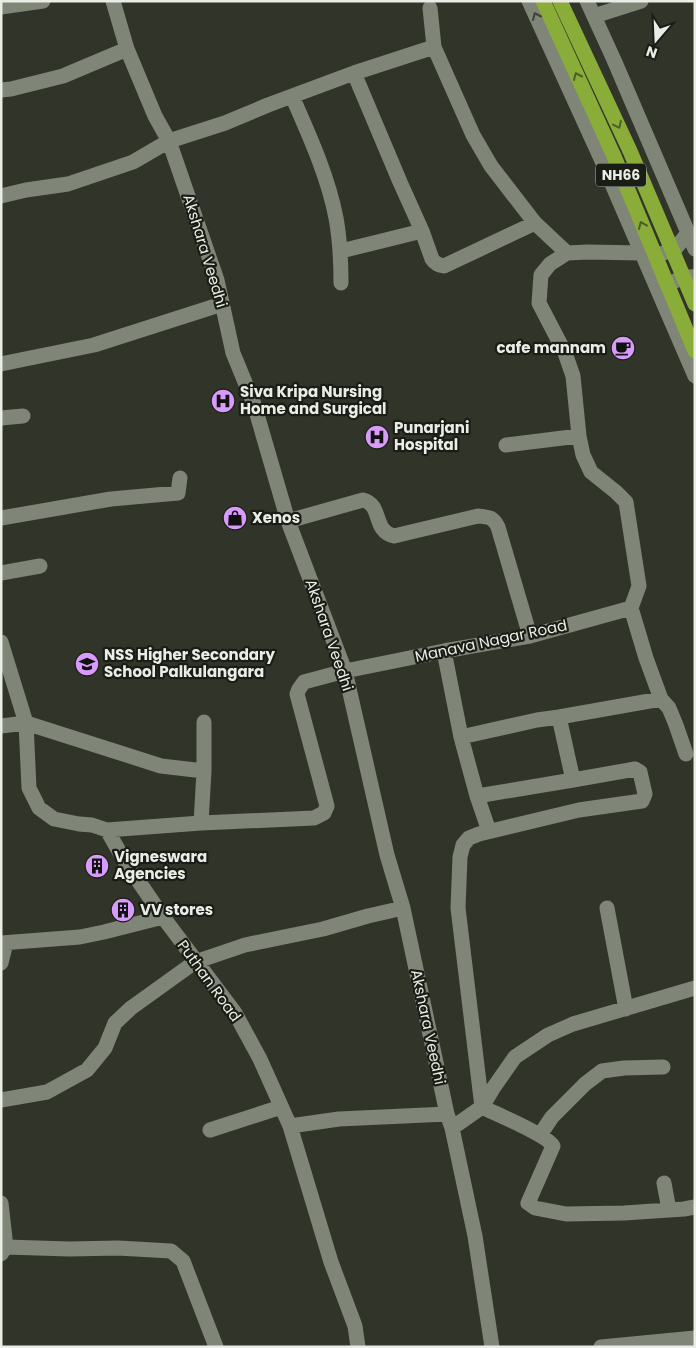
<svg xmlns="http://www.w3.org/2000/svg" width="696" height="1348" viewBox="0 0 696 1348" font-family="Poppins,sans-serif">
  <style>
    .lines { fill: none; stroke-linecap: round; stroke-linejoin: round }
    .minor { stroke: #7f8577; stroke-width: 15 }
    .highway { stroke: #8aad39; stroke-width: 15 }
    .oneway { stroke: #3d4138 }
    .oneway2 { stroke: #4c5d26 }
    .labels { text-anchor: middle; stroke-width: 4.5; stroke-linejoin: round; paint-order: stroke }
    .shield { fill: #1a1c16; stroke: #acaea8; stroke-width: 1 }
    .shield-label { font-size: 14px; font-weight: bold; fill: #eaede6 }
    .street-label { font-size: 15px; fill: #eaede6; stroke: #1a1c16 }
    .poi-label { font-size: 15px; font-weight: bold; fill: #eaede6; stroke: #1a1c16; text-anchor: start }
  </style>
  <rect width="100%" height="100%" fill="#313529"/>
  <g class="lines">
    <path class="minor" d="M113,1L127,49L155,116L169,141L217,280L233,353L254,404L288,521L345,671L387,855L403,908L447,1114L452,1128L475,1236L492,1347
      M529,1L602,161L695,376
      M587,1L614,60L695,249
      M1,7L43,1
      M430,8L434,47
      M594,16L641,1
      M354,73L400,182L422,231L432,259C435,264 439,265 444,266L535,223
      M1,90L11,89L63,76L127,49
      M292,96C309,135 328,176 336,218C340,240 341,261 341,283
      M1,196L26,190L68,184L133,162L169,141L225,123L268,105L354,73L434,47L473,135L491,166L535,223L567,253L588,252L641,253L652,257L675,249L688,233
      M341,251L422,231
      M666,298C667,294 668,288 670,285C675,279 687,276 695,277
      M1,364L94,345L222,304
      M1,418L23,416
      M506,445L579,436
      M1,518L111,499L178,493L180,478
      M288,521L363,500C383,505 372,531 394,536L478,516C489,517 493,517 498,527L530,636
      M1,573L40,566
      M631,608L646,658L661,699L669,708L676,725L686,754
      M1,642L26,723L29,788L39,808L54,819L79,824L92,825L107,830L124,860L163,917L235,1013L260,1059L290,1126L331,1262L355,1326L358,1347
      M444,651L461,737L537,720L559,717L573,780L477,796L461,737
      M559,717L661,699
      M1,726L26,723L161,766L204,771
      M573,780L635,769L640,772L645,794L642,801L579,810L479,834L469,838L463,845L460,857L458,908L482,1107C496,1114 547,1135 553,1146L528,1203L535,1208L566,1214L624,1213L684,1209L695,1207
      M477,796L489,831
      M201,823L204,771V722
      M107,830L201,823L314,818L324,813L327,806L297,694L299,689L304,682L345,671L444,651L530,636L631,608L639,586L626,502L616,492L591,472L583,455L579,436L573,376L565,353L539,303L541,275L550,264L567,253
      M607,908L626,1009
      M1,943L80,937L104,932L163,917
      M1,963L6,943
      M1,1100L47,1092L87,1070L105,1048L115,1023L131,1008L195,962L245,945L323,929L368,916L403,908
      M290,1126L339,1119L447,1114
      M452,1128L482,1107L494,1087L515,1057L548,1035L573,1024L695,988
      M210,1130L281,1107
      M540,1135L552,1117L585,1084L602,1071L624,1068L663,1067
      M664,1183L669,1210
      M1,1203L6,1247
      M1,1254L6,1247L69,1249L118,1248L171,1251L183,1261L216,1347
      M601,1347L695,1338"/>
    <path class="highway" d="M543,1L613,154L695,351
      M560,1L630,151L695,304"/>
  </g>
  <defs><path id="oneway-chevron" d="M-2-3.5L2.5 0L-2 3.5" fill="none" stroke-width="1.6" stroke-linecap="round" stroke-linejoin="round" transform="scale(1.25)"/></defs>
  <use class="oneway" href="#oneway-chevron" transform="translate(536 16) rotate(-114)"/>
  <g class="oneway2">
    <use href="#oneway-chevron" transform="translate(577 76) rotate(-114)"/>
    <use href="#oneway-chevron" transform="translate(618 125) rotate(65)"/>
    <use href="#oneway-chevron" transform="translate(642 225) rotate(-113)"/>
  </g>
  <defs>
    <g id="cafe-disc" transform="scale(1.25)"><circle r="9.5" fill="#d79bf9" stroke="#1a1c16"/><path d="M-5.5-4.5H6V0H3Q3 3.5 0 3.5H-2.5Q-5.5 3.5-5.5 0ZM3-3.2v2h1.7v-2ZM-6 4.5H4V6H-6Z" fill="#111"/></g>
    <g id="hospital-disc" transform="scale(1.25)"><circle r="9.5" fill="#d79bf9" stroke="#1a1c16"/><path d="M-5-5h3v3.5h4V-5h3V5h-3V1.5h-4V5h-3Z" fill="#111"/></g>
    <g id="shop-disc" transform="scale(1.25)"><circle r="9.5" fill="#d79bf9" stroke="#1a1c16"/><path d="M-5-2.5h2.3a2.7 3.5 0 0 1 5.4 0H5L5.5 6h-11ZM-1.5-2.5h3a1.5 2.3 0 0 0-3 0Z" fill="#111"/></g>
    <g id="school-disc" transform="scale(1.25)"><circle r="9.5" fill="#d79bf9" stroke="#1a1c16"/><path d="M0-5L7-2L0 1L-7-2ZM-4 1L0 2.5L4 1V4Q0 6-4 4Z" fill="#111"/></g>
    <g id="building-disc" transform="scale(1.25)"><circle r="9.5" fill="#d79bf9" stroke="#1a1c16"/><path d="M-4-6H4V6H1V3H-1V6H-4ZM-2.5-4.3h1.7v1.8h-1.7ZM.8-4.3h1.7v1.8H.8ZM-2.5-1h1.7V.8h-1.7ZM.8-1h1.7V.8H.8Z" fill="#111"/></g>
  </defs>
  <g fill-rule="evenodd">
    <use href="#cafe-disc" x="623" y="348"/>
    <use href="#hospital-disc" x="223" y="401"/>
    <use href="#hospital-disc" x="377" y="437"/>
    <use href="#shop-disc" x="235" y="518"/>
    <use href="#school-disc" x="87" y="664"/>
    <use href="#building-disc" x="97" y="866"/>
    <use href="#building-disc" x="123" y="910"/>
  </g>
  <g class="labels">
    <rect class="shield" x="596" y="163.5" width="50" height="23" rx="4"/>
    <g class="shield-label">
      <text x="621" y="180">NH66</text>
    </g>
    <g class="street-label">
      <text transform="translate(205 251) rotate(73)" y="5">Akshara Veedhi</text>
      <text transform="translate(329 635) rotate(71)" y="5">Akshara Veedhi</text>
      <text transform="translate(491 641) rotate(-12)" y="5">Manava Nagar Road</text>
      <text transform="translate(209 981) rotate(54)" y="5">Puthan Road</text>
      <text transform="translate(428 1027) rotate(78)" y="5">Akshara Veedhi</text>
    </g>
    <g class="poi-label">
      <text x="606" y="353" text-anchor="end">cafe mannam</text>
      <text x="240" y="397">Siva Kripa Nursing<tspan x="240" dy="17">Home and Surgical</tspan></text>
      <text x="394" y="433">Punarjani<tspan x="394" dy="17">Hospital</tspan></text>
      <text x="252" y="523">Xenos</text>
      <text x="104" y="660">NSS Higher Secondary<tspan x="104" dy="17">School Palkulangara</tspan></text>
      <text x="114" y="862">Vigneswara<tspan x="114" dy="17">Agencies</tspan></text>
      <text x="140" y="915">VV stores</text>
    </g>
  </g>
  <rect width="696" height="1348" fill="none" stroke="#eaede6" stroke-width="5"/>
  <g transform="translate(656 40) rotate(199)" stroke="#1a1c16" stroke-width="4" paint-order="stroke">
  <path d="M0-4L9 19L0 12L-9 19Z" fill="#eaede6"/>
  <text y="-8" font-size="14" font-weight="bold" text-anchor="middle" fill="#eaede6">N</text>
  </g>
</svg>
